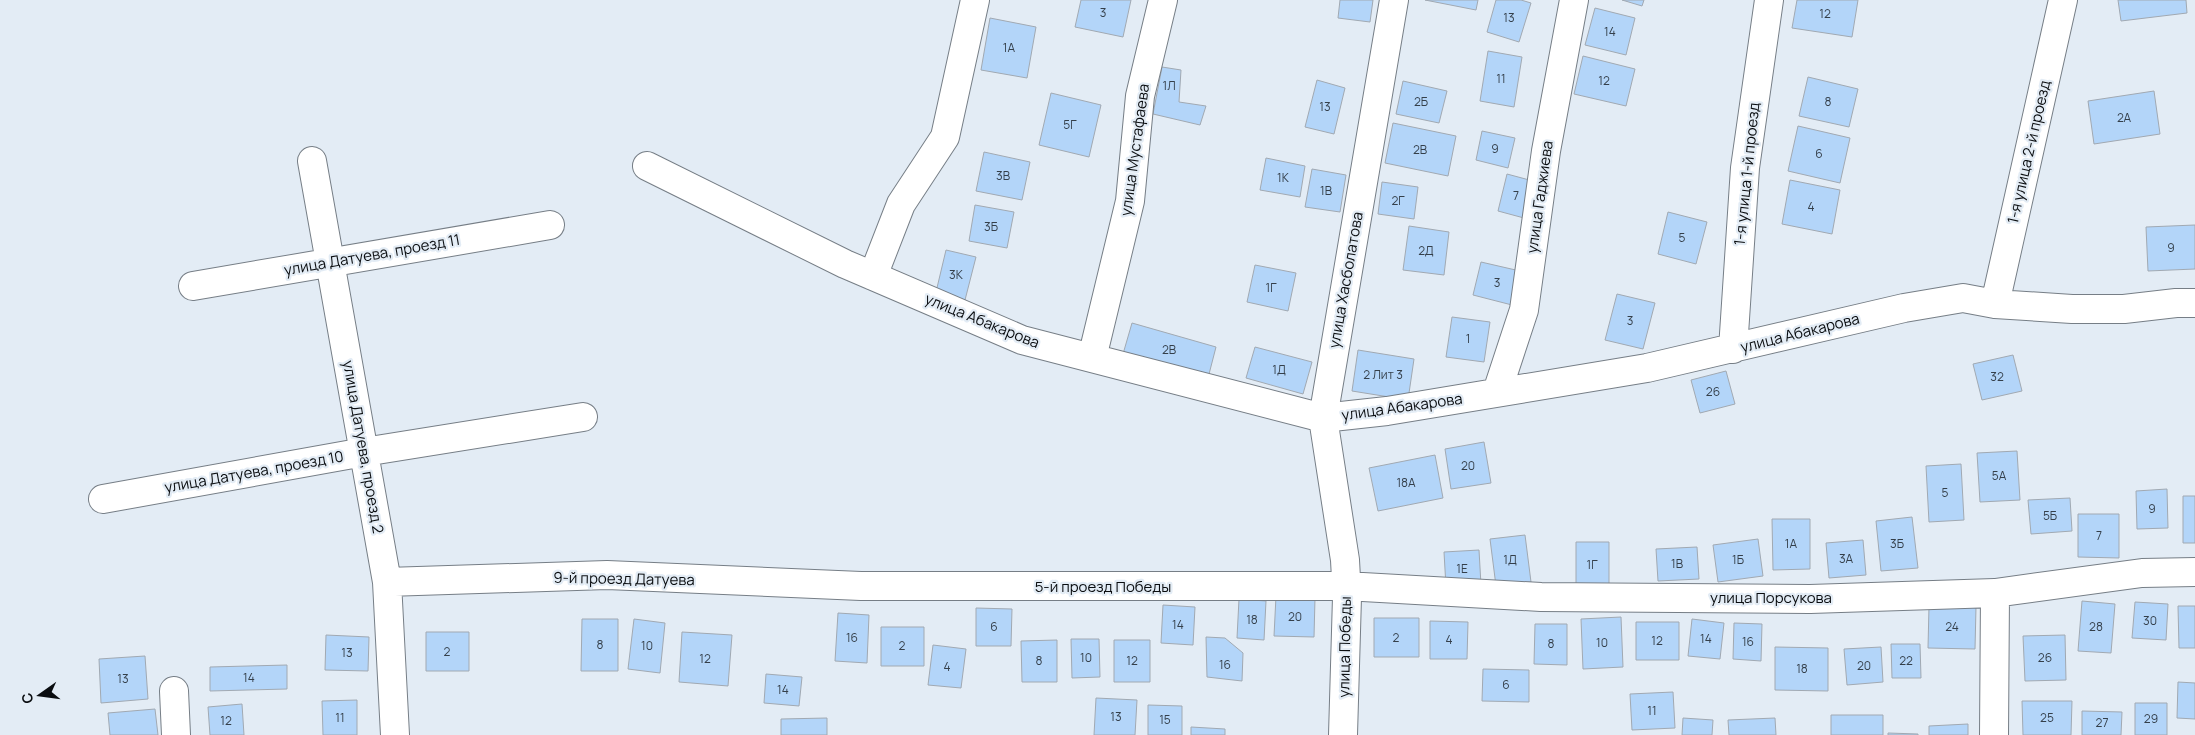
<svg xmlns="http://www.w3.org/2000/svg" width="2195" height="735" viewBox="0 0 2195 735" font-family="Manrope,sans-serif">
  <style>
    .building { fill: #b3d5f9; stroke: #a1a9b2 }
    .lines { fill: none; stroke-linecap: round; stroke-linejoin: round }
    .minor-casing { stroke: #767e86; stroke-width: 30 }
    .minor { stroke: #fff; stroke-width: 28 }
    .labels { text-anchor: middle; stroke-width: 4.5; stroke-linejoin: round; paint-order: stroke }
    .number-label { font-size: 12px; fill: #343f4a }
    .street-label { font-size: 15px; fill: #0a0d10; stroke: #e3ecf5 }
  </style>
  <rect width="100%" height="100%" fill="#e3ecf5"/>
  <path class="building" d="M1081,0H1131L1123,37L1075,27Z
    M1340,0H1373L1370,22L1338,18Z
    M1425,0H1478L1476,10Z
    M1496,0H1521L1531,3L1519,42L1487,32Z
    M1622,0H1644L1642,6Z
    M1797,0H1858L1852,37L1792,28Z
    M2118,0H2186L2187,13L2121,21Z
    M1595,8L1635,18L1626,55L1585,45Z
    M990,18L1036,27L1027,78L981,70Z
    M1488,51L1522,57L1514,107L1480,101Z
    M1583,56L1635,69L1626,106L1574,94Z
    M1162,67L1181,70L1179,102L1206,106L1200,125L1153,114Z
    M1808,77L1858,89L1849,127L1799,116Z
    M1317,80L1345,88L1334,134L1305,127Z
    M1403,81L1447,91L1439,123L1396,114Z
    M2154,91L2160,134L2094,144L2088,101Z
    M1051,93L1101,105L1089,157L1039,145Z
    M1393,123L1456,136L1448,176L1385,163Z
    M1798,126L1850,138L1840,183L1788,171Z
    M1482,131L1515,138L1508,168L1476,160Z
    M984,152L1030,162L1022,200L976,191Z
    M1266,158L1305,166L1300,197L1260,190Z
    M1312,169L1346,175L1340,212L1305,207Z
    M1507,174L1533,181L1524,218L1498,211Z
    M1790,180L1840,190L1832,234L1782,224Z
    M1382,182L1418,187L1414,219L1378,214Z
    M975,205L1014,212L1007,248L969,241Z
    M1668,212L1707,222L1696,264L1658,254Z
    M2195,225V269L2148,271L2146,227Z
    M1409,226L1449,232L1444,275L1403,270Z
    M946,250L976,257L965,300L936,292Z
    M1481,262L1520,271L1512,305L1473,295Z
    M1255,265L1296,273L1288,311L1247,302Z
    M1617,294L1655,303L1643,349L1605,340Z
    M1452,317L1490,322L1484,362L1446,357Z
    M1132,323L1216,347L1208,378L1123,354Z
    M1255,347L1312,362L1303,394L1246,378Z
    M1358,350L1414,359L1408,400L1352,391Z
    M2013,355L2022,391L1982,400L1973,364Z
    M1726,371L1735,404L1700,413L1691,380Z
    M1484,442L1491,483L1451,489L1445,449Z
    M2017,451L2020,500L1980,502L1977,453Z
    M1435,455L1443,498L1378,511L1369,468Z
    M1961,464L1964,520L1929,522L1926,466Z
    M2167,489L2168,528L2137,529L2136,491Z
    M2183,496H2195V543H2183Z
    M2070,498L2072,531L2031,534L2028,500Z
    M2078,514H2119V558L2078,557Z
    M1912,517L1918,568L1881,571L1876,521Z
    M1772,519H1810V569L1773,570Z
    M1525,535L1531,582L1496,586L1490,539Z
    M1758,539L1763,576L1718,582L1713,545Z
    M1863,540L1866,575L1829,578L1826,543Z
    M1576,542H1609V588H1576Z
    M1697,547L1699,579L1658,581L1656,549Z
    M1479,550L1481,585L1446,587L1444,552Z
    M1276,596L1315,598L1314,637L1274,636Z
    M1239,599L1266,601L1264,640L1237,638Z
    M2082,601L2115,604L2111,653L2078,651Z
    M2135,602L2168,604L2166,640L2132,638Z
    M1163,605L1195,607L1193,645L1161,643Z
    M1929,606L1976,607L1975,649L1928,648Z
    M2178,606H2195V648H2179Z
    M976,608L1012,609L1011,646H976Z
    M838,613L869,615L867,663L835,661Z
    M1621,617L1623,667L1583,669L1581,619Z
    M1374,618H1419V657H1374Z
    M582,619H618V671H581Z
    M634,619L665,623L660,673L628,669Z
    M1692,619L1724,623L1720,659L1688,656Z
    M1430,621L1468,622L1467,659H1430Z
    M1636,622H1679V660H1636Z
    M1734,623L1762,624L1761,661L1733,659Z
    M1535,624H1567V665L1534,664Z
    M881,627H924V666H881Z
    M426,632H469V671H426Z
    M682,632L732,635L728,686L679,682Z
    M326,635L369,637L368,671L325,670Z
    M2065,635L2066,680L2025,681L2023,636Z
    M1206,637L1225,638L1243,653L1242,681L1207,677Z
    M1071,639H1099L1100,677L1072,678Z
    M1057,640V682H1022L1021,641Z
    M1114,640H1150V682H1114Z
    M1891,644H1920L1921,678H1892Z
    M933,645L966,649L961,688L928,685Z
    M1775,647L1828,648V691L1775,690Z
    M1881,647L1883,682L1847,685L1844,649Z
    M145,656L148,699L101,703L99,659Z
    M287,665V689L210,691V667Z
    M1483,669L1529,670V702L1482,701Z
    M766,674L802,677L799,706L764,703Z
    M2178,682L2195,683V719L2177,718Z
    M1673,692L1675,728L1632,730L1630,694Z
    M1096,698L1137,700L1135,735H1094Z
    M357,700V735H323L322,701Z
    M2022,701H2072L2071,735H2023Z
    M2135,703H2167V735H2135Z
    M242,704L244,735H210L208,707Z
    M1148,705L1182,706V735H1148Z
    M155,709L158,735H110L108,713Z
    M2082,711L2122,712L2121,735H2082Z
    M1831,715H1883V735H1831Z
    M827,718V735H781V719Z
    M1683,718L1713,720L1712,735H1682Z
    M1775,718L1776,735H1729L1728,720Z
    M1968,724V735H1929V726Z
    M1191,727L1225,729V735H1191Z
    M1888,733L1918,734V735H1888Z"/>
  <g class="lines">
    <g class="minor-casing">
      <path id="minor" d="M312,161L387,582L395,735
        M647,166L845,264L1022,340L1323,418L1387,411L1647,368L1904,308L1963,298L1995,304L2072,309H2124L2176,303H2195
        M873,276L901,204L945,137L975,0
        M193,286L550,225
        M1995,304L2063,0
        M1733,349L1745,168L1769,0
        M1092,358L1130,201L1140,96L1163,0
        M1497,392L1524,310L1546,151L1574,0
        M103,499L364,452L583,417
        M387,582L607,575L861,586H1345L1541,597L1810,599L1995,593L2142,573L2195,572
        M174,691L176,735
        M1343,735L1347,597L1345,560L1323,418L1394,0
        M1994,735L1995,593"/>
    </g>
    <use href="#minor" class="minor"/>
  </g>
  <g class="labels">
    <g class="number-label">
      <text x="1103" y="17">3</text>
      <text x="1825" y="18">12</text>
      <text x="1509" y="22">13</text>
      <text x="1610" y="36">14</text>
      <text x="1009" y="52">1А</text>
      <text x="1501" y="83">11</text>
      <text x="1604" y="85">12</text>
      <text x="1169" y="90">1Л</text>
      <text x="1421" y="106">2Б</text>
      <text x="1828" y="106">8</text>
      <text x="1325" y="111">13</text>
      <text x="2124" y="122">2А</text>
      <text x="1070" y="129">5Г</text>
      <text x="1495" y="153">9</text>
      <text x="1420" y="154">2В</text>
      <text x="1819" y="158">6</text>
      <text x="1003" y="180">3В</text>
      <text x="1283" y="182">1К</text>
      <text x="1326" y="195">1В</text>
      <text x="1516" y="200">7</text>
      <text x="1398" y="205">2Г</text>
      <text x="1811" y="211">4</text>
      <text x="991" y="231">3Б</text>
      <text x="1682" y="242">5</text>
      <text x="2171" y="252">9</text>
      <text x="1426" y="255">2Д</text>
      <text x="956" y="279">3К</text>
      <text x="1497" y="287">3</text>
      <text x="1271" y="292">1Г</text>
      <text x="1630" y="325">3</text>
      <text x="1468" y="343">1</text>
      <text x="1169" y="354">2В</text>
      <text x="1279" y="374">1Д</text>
      <text x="1383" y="379">2 Лит 3</text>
      <text x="1997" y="381">32</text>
      <text x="1713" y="396">26</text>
      <text x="1468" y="470">20</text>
      <text x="1999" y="480">5А</text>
      <text x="1406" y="487">18А</text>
      <text x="1945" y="497">5</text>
      <text x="2152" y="513">9</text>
      <text x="2050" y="520">5Б</text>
      <text x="2099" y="540">7</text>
      <text x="1791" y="548">1А</text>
      <text x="1897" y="548">3Б</text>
      <text x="1846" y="563">3А</text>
      <text x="1510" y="564">1Д</text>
      <text x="1738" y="564">1Б</text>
      <text x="1677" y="568">1В</text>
      <text x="1592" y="569">1Г</text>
      <text x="1462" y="573">1Е</text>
      <text x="1295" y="621">20</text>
      <text x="1252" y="624">18</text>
      <text x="2150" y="625">30</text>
      <text x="1178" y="629">14</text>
      <text x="994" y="631">6</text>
      <text x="1952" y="631">24</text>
      <text x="2096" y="631">28</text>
      <text x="852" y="642">16</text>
      <text x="1396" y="642">2</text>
      <text x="1706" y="643">14</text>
      <text x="1449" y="644">4</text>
      <text x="1657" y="645">12</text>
      <text x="1748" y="646">16</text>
      <text x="1602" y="647">10</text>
      <text x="1551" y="648">8</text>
      <text x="600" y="649">8</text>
      <text x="647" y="650">10</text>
      <text x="902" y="650">2</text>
      <text x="447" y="656">2</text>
      <text x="347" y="657">13</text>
      <text x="1086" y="662">10</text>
      <text x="2045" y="662">26</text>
      <text x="705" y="663">12</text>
      <text x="1039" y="665">8</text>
      <text x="1132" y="665">12</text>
      <text x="1906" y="665">22</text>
      <text x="1225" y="669">16</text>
      <text x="1864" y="670">20</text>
      <text x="947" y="671">4</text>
      <text x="1802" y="673">18</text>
      <text x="249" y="682">14</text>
      <text x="123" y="683">13</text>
      <text x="1506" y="689">6</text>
      <text x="783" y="694">14</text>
      <text x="1652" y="715">11</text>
      <text x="1116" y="721">13</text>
      <text x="340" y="722">11</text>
      <text x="2047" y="722">25</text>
      <text x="2151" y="723">29</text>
      <text x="1165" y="724">15</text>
      <text x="226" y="725">12</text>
      <text x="2102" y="727">27</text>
    </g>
    <g class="street-label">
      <text transform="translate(1135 150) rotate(-82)" y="5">улица Мустафаева</text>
      <text transform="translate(2029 152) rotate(-77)" y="5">1-я улица 2-й проезд</text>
      <text transform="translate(1747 174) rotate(-84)" y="5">1-я улица 1-й проезд</text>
      <text transform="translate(1540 197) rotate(-82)" y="5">улица Гаджиева</text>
      <text transform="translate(372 255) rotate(-10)" y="5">улица Датуева, проезд 11</text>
      <text transform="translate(1346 280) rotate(-80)" y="5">улица Хасболатова</text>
      <text transform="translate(982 321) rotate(22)" y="5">улица Абакарова</text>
      <text transform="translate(1800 333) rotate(-14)" y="5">улица Абакарова</text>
      <text transform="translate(1402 407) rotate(-8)" y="5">улица Абакарова</text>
      <text transform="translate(363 447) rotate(80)" y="5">улица Датуева, проезд 2</text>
      <text transform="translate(254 472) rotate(-10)" y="5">улица Датуева, проезд 10</text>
      <text transform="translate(624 579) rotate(1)" y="5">9-й проезд Датуева</text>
      <text x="1103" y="592">5-й проезд Победы</text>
      <text x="1771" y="603">улица Порсукова</text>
      <text transform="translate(1345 647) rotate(-89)" y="5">улица Победы</text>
    </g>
  </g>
  <g transform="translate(40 695) rotate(256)" stroke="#e3ecf5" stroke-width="4" paint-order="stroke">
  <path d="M0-4L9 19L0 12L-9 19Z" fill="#0a0d10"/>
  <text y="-8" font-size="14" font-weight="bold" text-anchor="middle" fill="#0a0d10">С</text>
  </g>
</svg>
